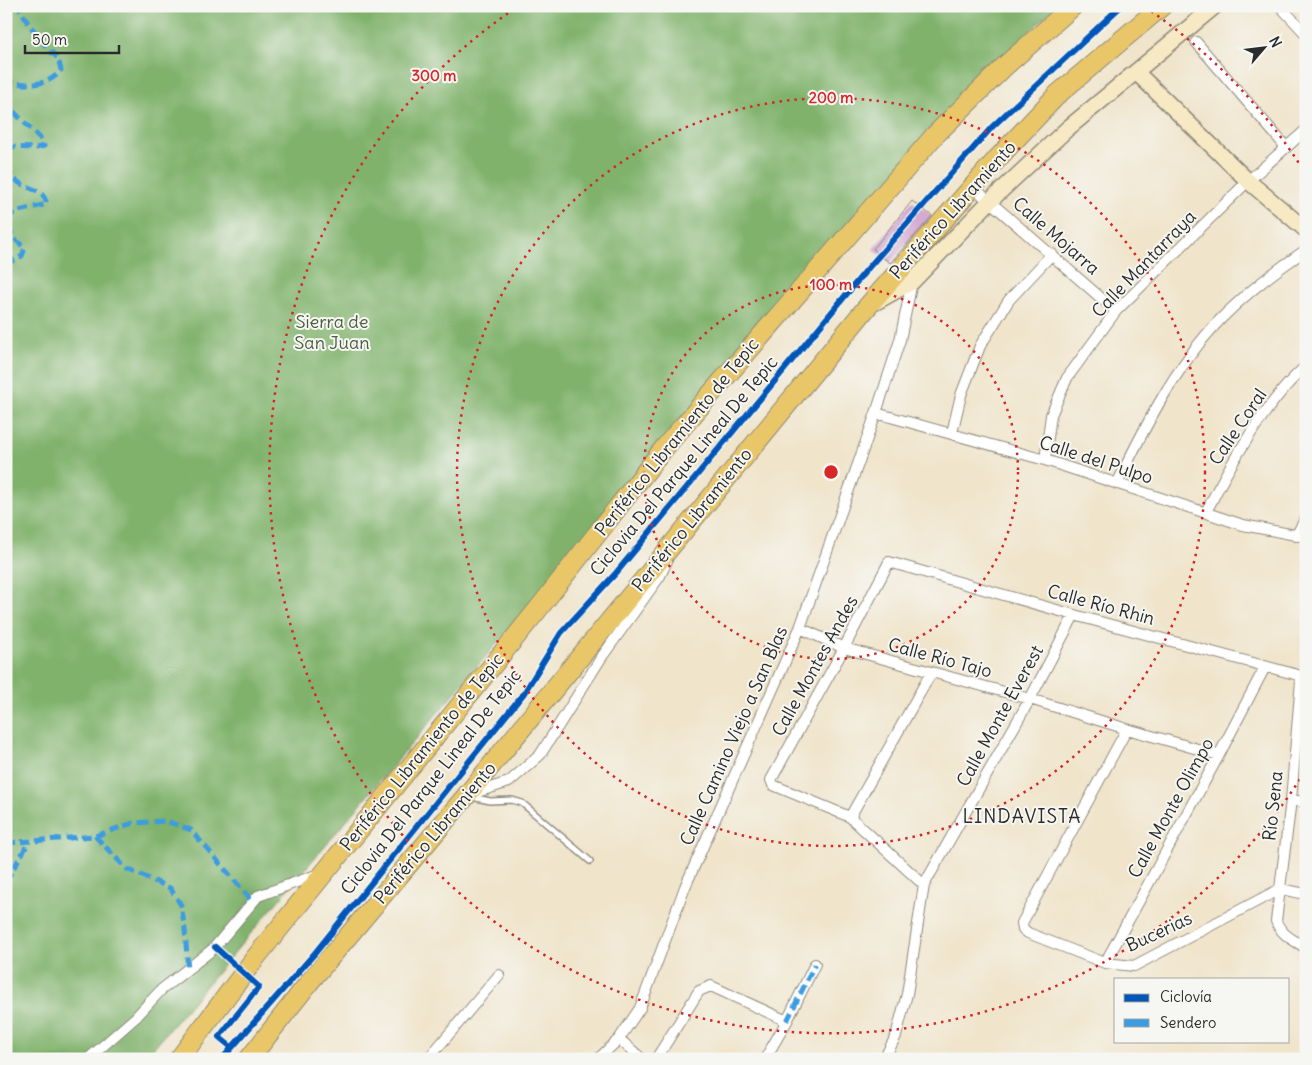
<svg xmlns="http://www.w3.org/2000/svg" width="1312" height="1065" viewBox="0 0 1312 1065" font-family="Delius,sans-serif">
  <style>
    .forest { fill: #80b26c; stroke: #566e4c }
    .building { fill: #c98fc7 }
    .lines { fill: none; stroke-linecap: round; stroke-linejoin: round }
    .lane-casing { stroke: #8e887a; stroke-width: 8 }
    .street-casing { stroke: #8e887a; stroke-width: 12 }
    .secondary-casing { stroke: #8e887a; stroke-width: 18 }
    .highway-casing { stroke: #8e887a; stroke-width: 21 }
    .lane { stroke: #fff; stroke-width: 5 }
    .street { stroke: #fff; stroke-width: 10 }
    .secondary { stroke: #f6e9c3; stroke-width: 15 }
    .highway { stroke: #e9c769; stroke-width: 19 }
    .quiet { stroke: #3d9ce1; stroke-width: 5; stroke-dasharray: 10 5; stroke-linecap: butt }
    .cycleway-casing { stroke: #f6f6f2; stroke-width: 9 }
    .cycleway { stroke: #0057b8; stroke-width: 6 }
    .ring { fill: none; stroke: #d62828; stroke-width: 2.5; stroke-dasharray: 2.5 5 }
    .labels { text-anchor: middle; stroke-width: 4; stroke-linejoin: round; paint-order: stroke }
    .street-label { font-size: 18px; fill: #2b2b2b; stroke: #f6f6f2 }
    .park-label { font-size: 18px; fill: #4e5c44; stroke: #f6f6f2 }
    .neighbourhood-label { font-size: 19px; letter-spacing: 1px; fill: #2b2b2b; stroke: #f6f6f2 }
    .centre { fill: #d62828; stroke: #f6f6f2; stroke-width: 2.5 }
    .ring-label { font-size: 15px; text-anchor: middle; font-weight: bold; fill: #d62828; stroke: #f6f6f2; stroke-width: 4; stroke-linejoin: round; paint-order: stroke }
  </style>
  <rect width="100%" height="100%" fill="#f6f6f2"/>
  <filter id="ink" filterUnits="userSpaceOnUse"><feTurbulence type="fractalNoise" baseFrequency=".02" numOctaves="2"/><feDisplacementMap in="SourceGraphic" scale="10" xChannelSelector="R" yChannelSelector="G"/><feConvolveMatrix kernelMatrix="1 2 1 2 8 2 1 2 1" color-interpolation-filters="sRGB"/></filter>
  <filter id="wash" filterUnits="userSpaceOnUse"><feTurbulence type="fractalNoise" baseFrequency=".0096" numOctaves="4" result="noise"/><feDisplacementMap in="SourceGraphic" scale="20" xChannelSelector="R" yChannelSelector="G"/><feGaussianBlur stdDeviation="1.12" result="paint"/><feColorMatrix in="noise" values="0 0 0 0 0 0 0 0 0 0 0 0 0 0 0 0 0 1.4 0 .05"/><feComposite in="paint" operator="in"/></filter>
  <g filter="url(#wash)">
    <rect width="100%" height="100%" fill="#f0e4ca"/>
    <path class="forest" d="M6,6H1056L1018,43L684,423L144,1059H6Z"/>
    <g id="blocks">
      <path class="building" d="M912,201L932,216L890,263L873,249Z"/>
    </g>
  </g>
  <g filter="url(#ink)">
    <use href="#blocks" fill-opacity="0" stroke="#8e887a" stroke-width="1"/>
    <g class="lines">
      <g class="lane-casing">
        <path id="lane" d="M472,797L490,801L512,800L522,803L590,861"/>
      </g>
      <g class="street-casing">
        <path id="street" d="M1280,6L1306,34
          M1196,42L1286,147
          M973,187L1116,311
          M876,413L1045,460L1243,525L1306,537
          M952,433L961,395L980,346L1009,300L1052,254
          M1045,460L1051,415L1067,378L1116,311L1248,181L1306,130
          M1117,484C1146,424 1181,355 1231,309C1254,287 1279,268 1306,250
          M1206,512C1229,466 1267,400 1306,366
          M1296,536L1306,518
          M800,628L844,648L1030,699L1127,729L1219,755
          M1127,729L1022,923L1023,929L1028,933L1105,963L1134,966L1280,889L1306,894
          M471,794L509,782L540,755L601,658L660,576L667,561
          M1291,800L1306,802
          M850,817L931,673
          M924,885L850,817L773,785L771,780L844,648L889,562L1074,615L1298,675L1301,681L1291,800L1276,921C1281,935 1294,940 1306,948
          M1105,963L1219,755L1265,667
          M619,1039L642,1059
          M88,1059L136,1017L161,990L213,949L258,896L319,874
          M428,1059L499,975
          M598,1059L619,1039L640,1008L685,887L800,628L876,413L900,340L912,282
          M656,1059L699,991L711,986L787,1021
          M765,1059L787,1021L815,964
          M884,1059L896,1036L907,994L924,885L1030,699L1074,615"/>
      </g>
      <g class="secondary-casing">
        <path id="secondary" d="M1136,72L1248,181L1306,230
          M876,302L912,282L990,201L1067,129L1215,6"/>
      </g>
      <g class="highway-casing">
        <path id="highway" d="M179,1059L256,957L539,608L665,447L935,135L1006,65L1073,6
          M249,1059L311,980L467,795L868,306L998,158L1058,94L1162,6"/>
      </g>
      <use href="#lane" class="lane"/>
      <use href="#street" class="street"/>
      <use href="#secondary" class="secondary"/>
      <use href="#highway" class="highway"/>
      <path class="quiet" d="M6,89L13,83C31,85 49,86 61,70L58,58L50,51L28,23L18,6
        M6,99L8,106L40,138L44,146L36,148L6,147
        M6,168C9,172 12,177 16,180C27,191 42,186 47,204L15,212L10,216C8,233 13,238 25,248L22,256L6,264
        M95,836L127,869L170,888L181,905L185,930L188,970
        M6,843L95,836L133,823L166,821L191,830L253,902
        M6,881L29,842
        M787,1021L815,964"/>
      <g class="cycleway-casing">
        <path id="cycleway" d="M215,947L259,987L219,1037L230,1046
          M222,1059L315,953L524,693L561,633L616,573L869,267L992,127L1121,6"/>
      </g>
      <use href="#cycleway" class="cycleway"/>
    </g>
  </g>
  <g class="ring">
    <circle cx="831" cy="472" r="187"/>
    <circle cx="831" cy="472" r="374"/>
    <path d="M1304 773A561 561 0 1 1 517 7M1145 7A561 561 0 0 1 1304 171"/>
  </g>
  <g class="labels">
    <g class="street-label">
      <text transform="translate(953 210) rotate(-48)" y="6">Periférico Libramiento</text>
      <text transform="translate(1056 236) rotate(41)" y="6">Calle Mojarra</text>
      <text transform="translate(1144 264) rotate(-46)" y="6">Calle Mantarraya</text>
      <text transform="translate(1238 427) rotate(-56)" y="6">Calle Coral</text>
      <text transform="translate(677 437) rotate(-51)" y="6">Periférico Libramiento de Tepic</text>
      <text transform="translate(1096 460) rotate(18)" y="6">Calle del Pulpo</text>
      <text transform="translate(684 466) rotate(-50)" y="6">Ciclovia Del Parque Lineal De Tepic</text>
      <text transform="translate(692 520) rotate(-51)" y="6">Periférico Libramiento</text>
      <text transform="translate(1101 605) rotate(15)" y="6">Calle Río Rhin</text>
      <text transform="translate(940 658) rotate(15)" y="6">Calle Río Tajo</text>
      <text transform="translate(815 666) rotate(-61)" y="6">Calle Montes Andes</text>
      <text transform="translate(1000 716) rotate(-61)" y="6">Calle Monte Everest</text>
      <text transform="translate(734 736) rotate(-66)" y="6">Calle Camino Viejo a San Blas</text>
      <text transform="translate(422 752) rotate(-51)" y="6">Periférico Libramiento de Tepic</text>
      <text transform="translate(431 782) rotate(-52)" y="6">Ciclovia Del Parque Lineal De Tepic</text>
      <text transform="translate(1273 806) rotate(-84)" y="6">Río Sena</text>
      <text transform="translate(1171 808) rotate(-61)" y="6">Calle Monte Olimpo</text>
      <text transform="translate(435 833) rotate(-50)" y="6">Periférico Libramiento</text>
      <text transform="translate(1159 932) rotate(-25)" y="6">Bucerias</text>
    </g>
    <g class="park-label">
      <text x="332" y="328">Sierra de<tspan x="332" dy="21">San Juan</tspan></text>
    </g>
    <g class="neighbourhood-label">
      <text x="1022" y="823">LINDAVISTA</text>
    </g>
  </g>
  <circle cx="831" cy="472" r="8" class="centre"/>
  <g class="ring-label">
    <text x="434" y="81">300 m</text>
    <text x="831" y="103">200 m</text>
    <text x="831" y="290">100 m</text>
  </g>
  <rect width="1312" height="1065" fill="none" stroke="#f6f6f2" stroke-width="25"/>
  <rect x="1114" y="978" width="175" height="65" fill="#f6f6f2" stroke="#a5a5a2"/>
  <rect x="1124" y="994" width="25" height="8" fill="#0057b8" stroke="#a5a5a2"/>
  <text x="1160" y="1002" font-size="15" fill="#2b2b2b">Ciclovía</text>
  <rect x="1124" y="1019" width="25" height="8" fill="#3d9ce1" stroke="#a5a5a2"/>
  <text x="1160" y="1028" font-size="15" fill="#2b2b2b">Sendero</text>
  <g transform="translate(1264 48) rotate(62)" stroke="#f6f6f2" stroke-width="4" paint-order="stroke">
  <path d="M0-4L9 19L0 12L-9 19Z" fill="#2b2b2b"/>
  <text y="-8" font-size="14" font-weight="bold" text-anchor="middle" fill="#2b2b2b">N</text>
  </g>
  <path d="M25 45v8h94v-8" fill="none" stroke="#2b2b2b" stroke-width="2.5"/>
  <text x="32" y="45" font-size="15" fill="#2b2b2b" stroke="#f6f6f2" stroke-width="4" paint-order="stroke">50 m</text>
</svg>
